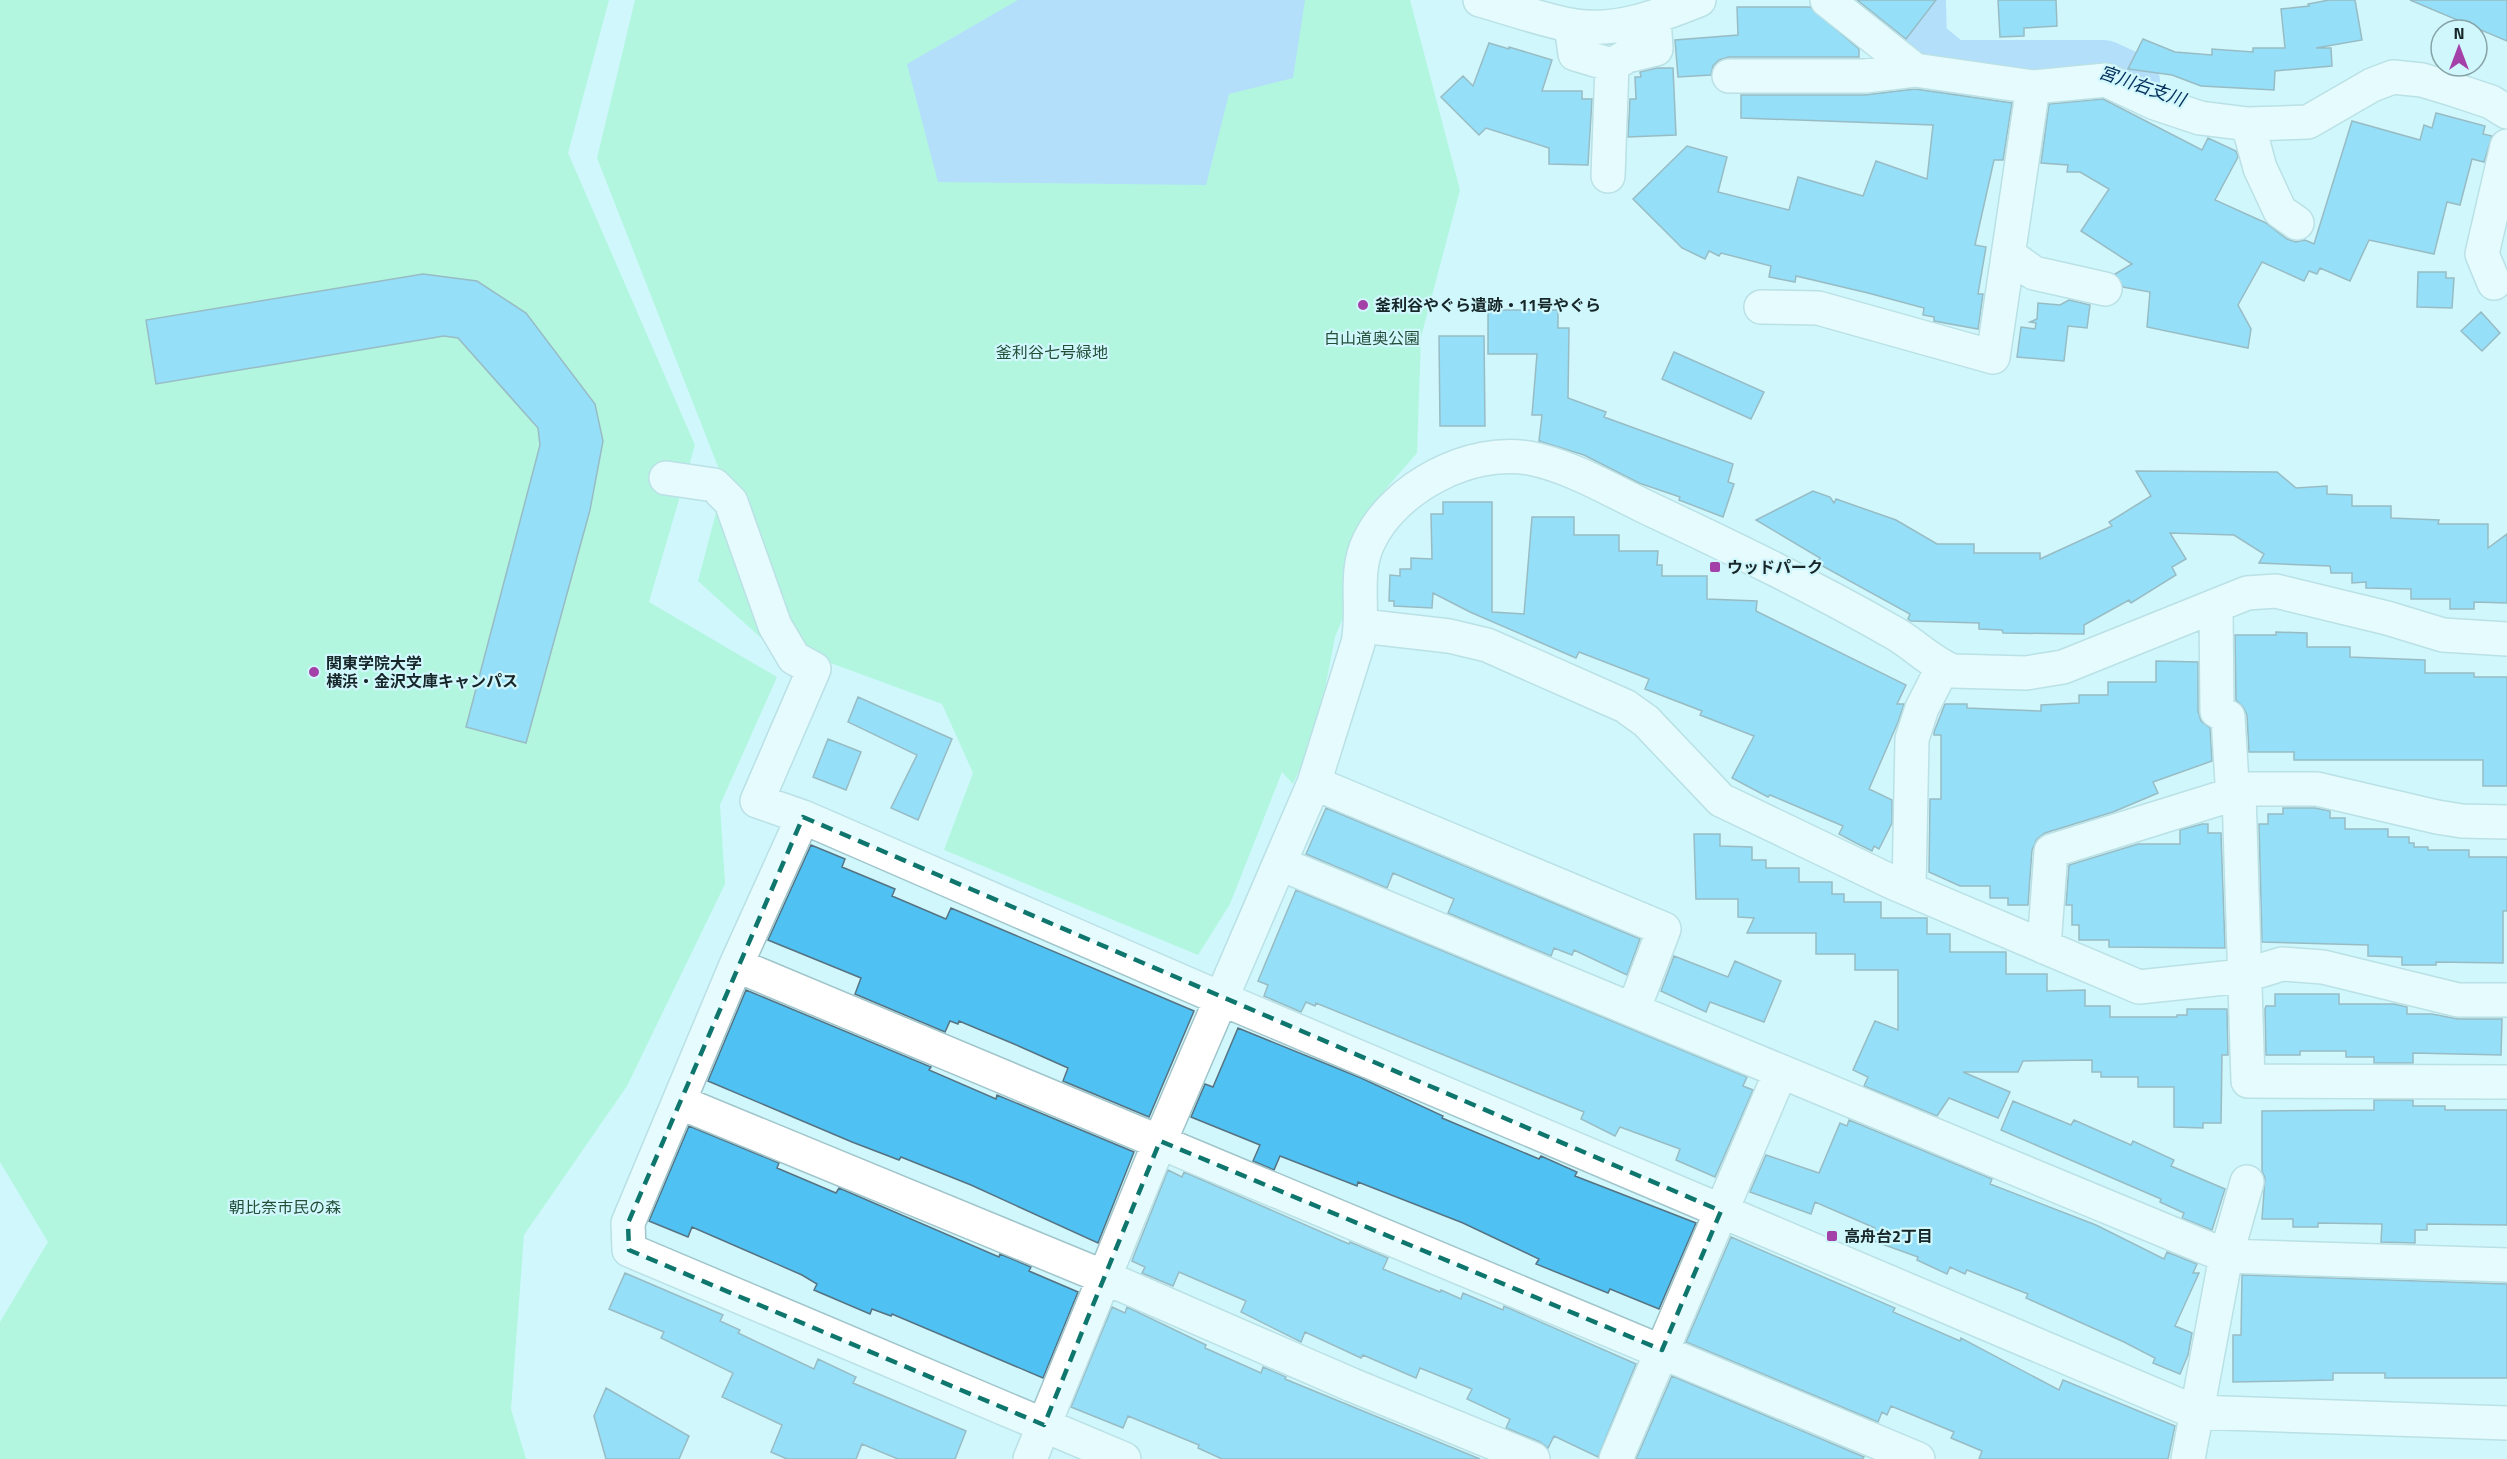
<svg xmlns="http://www.w3.org/2000/svg" width="2507" height="1459" viewBox="0 0 2507 1459" font-family="'Titillium Web','Noto Sans JP',sans-serif">
  <style>
    .green { fill: #8ff3be }
    .water { fill: #90c0fb }
    .lines { fill: none; stroke-linecap: round; stroke-linejoin: round }
    .river { stroke: #90c0fb; stroke-width: 56 }
    .building { fill: #4fc1f3; stroke: #567382; stroke-width: 1.5 }
    .minor-casing { stroke: #a0c5cb; stroke-width: 36 }
    .minor { stroke: #fff; stroke-width: 33 }
    .marked { fill: none; stroke: #0f766e; stroke-width: 4.5; stroke-dasharray: 12 8; stroke-linejoin: round }
    .poi-dot { fill: #a341a9; stroke: #d0f7fc; stroke-width: 2 }
    .labels { text-anchor: middle; stroke-width: 4.5; stroke-linejoin: round; paint-order: stroke }
    .poi-label { font-size: 16px; font-weight: bold; fill: #172628; stroke: #d0f7fc; text-anchor: start }
    .park-label { font-size: 16px; fill: #234e38; stroke: #d0f7fc }
    .water-label { font-size: 18px; font-style: italic; fill: #032e5b; stroke: #d0f7fc }
  </style>
  <rect width="100%" height="100%" fill="#d0f7fc"/>
  <path class="green" d="M0,0H609L568,153L695,445L649,602L777,677L720,805L725,884L627,1086L524,1235L511,1409L526,1459H0V1322L48,1242L0,1162Z
    M635,0H1410L1460,190L1421,337L1417,453L1377,499L1349,603L1335,637L1317,730L1293,784L1282,772L1230,904L1198,955L944,850L973,773L942,704L760,637L698,581L724,482L597,158Z"/>
  <path class="water" d="M1018,0H1305L1293,78L1229,94L1206,185L938,182L907,64Z"/>
  <g class="lines">
    <path class="river" d="M1918,0L1919,42L1951,68H2104L2132,81"/>
  </g>
  <path class="building" d="M1857,0H1936L1906,39Z
    M1998,0H2056L2057,26L2024,28V36L2000,37Z
    M2329,0H2355L2362,40L2316,48H2331L2332,66L2275,71L2274,90L2201,86L2172,75L2128,69L2143,39L2175,52L2212,55V49L2253,52V48H2285L2281,9L2309,6L2308,4Z
    M2410,0H2507V41Z
    M1737,7H1810L1859,49V57H1729L1719,60L1713,66L1711,75L1678,77L1675,40L1738,35Z
    M1489,43L1509,49V47L1552,60L1542,91H1582V99H1592L1588,165L1549,164V148L1486,128L1479,135L1441,97L1463,76L1473,86Z
    M1657,68H1673L1676,135L1628,137L1630,99H1636L1635,77H1641L1640,72Z
    M1915,89L2012,103L2003,160H1994L1975,245L1986,247L1978,294H1983L1978,329L1934,321V317L1923,315L1924,308L1868,293L1796,276L1795,282L1769,277L1771,266L1721,253L1719,256L1709,251L1705,259L1682,248L1633,199L1687,146L1727,157L1718,192L1789,210L1798,177L1863,196L1876,161L1927,179L1933,125L1741,118V95H1865Z
    M2103,99L2202,150L2208,138L2236,151L2238,157L2215,200L2266,223L2287,239L2296,242L2305,240L2314,244L2352,121L2420,140L2424,125L2432,128L2436,113L2485,126L2483,134L2492,136L2484,162L2472,159L2460,205L2447,202L2434,254L2369,240L2350,281L2320,268L2317,274L2309,271L2304,281L2262,262L2238,305L2251,329L2248,348L2147,327L2150,292L2123,287L2115,274L2132,264L2081,231L2109,189L2080,172H2067L2068,165L2041,163L2049,104Z
    M2418,272H2446V278H2454L2452,308L2417,307Z
    M423,274L477,281L526,313L595,404L603,441L590,510L526,743L466,727L540,445L538,428L458,338L444,336L156,384L146,320Z
    M2069,300L2090,305L2087,328L2068,326L2064,361L2017,357L2021,327L2035,329L2036,323L2030,322L2037,319L2038,303L2060,305Z
    M1488,310H1558V328H1569L1568,398L1606,412L1604,417L1733,464L1728,482L1734,484L1723,517L1679,500L1680,497L1639,483L1584,455L1539,441L1542,415H1532L1537,354H1488Z
    M2481,312L2500,333L2482,351L2461,331Z
    M1439,336H1484L1485,426H1440Z
    M1674,352L1764,392L1751,419L1662,379Z
    M2136,471L2277,472L2296,488L2327,486V494L2352,495V506H2391V518L2439,520L2438,524H2488V548L2507,534V603L2474,602V609H2450V599H2411V589L2366,588V582L2352,583V573H2331L2330,566L2259,563L2264,554L2234,535L2170,533L2186,559L2172,567L2176,575L2131,603L2129,600L2084,625V634L2003,633L2002,630L1979,629V623L1911,621L1908,619L1910,614L1817,563L1820,558L1756,520L1813,491L1830,497L1834,503L1836,499L1896,520L1937,544H1974V553H2040V559L2112,526L2109,522L2151,496Z
    M1443,502H1492V612L1524,614L1532,517H1574V535H1619V551H1658L1657,565H1662V576H1707V599L1757,601L1756,611L1906,685L1897,704H1904L1898,722L1869,789L1892,800V823L1879,849L1874,846L1872,851L1856,843L1839,834L1843,826L1770,795L1768,797L1732,778L1754,736L1700,715L1702,711L1645,689L1649,679L1579,652L1576,658L1470,612L1433,593L1432,608L1394,606V601H1389L1390,575L1400,576V569H1411V558L1432,559L1431,514H1443Z
    M2276,632L2307,633V647H2350V657L2425,660V673H2474V677H2507V786H2483V760H2294V752H2249L2247,715L2243,707L2236,700L2235,635H2276Z
    M2156,661L2198,662V711L2201,721L2210,728L2212,761L2153,782L2158,793L2113,812L2045,833L2037,839L2032,850L2028,905H2008V898H1990V886H1960L1929,872L1930,799H1941V735H1934V732L1945,704H1967V708L2041,711V705L2079,703V695H2108V682H2156Z
    M858,697L952,739L918,820L891,808L917,755L848,722Z
    M828,739L861,752L846,790L813,777Z
    M1326,808L1640,939L1627,975L1574,950L1572,955L1554,948L1551,956L1448,913L1454,899L1393,873L1387,888L1306,854Z
    M2283,808H2315L2330,811V818H2345V829H2388V837H2409V843H2414V847H2428V850H2469V857H2507V911H2503V963L2436,962V965H2402V957L2368,956V945L2262,942L2259,824H2268V814H2283Z
    M2202,824H2208V833H2221L2225,948L2109,947V940H2079V925H2072V905H2066L2069,865L2138,844H2180V830Z
    M1694,834H1720V846L1752,847V860H1766V868H1799V882H1832V894H1844V902H1881V918H1927V934H1950V952H2006V974H2047V991L2085,990V1006H2110V1017H2177V1015H2187V1009H2227L2228,1055H2222L2221,1123H2203V1128L2174,1127V1087H2138V1077H2101V1072H2092V1060L2023,1061L2018,1072H1963L2010,1092L1998,1118L1949,1098L1937,1116L1864,1086L1868,1077L1853,1070L1875,1021L1898,1030V970H1855V954H1816V933H1747L1754,918L1738,917V899H1696Z
    M811,845L845,859L842,867L895,889L892,896L946,919L951,908L1194,1011L1149,1117L1063,1081L1068,1068L1014,1044L959,1021L958,1024L950,1021L945,1032L855,994L861,978L768,940Z
    M1296,890L1747,1077L1743,1086L1753,1090L1715,1177L1676,1160L1680,1149L1620,1127L1615,1136L1581,1119L1584,1112L1316,1003L1315,1006L1306,1002L1301,1012L1264,996L1268,985L1258,981Z
    M1674,956L1728,977L1735,961L1781,981L1764,1022L1710,1002L1706,1012L1661,991Z
    M746,990L931,1067L929,1070L996,1099L997,1095L1134,1152L1098,1243L971,1185L901,1157L899,1160L852,1142L708,1081Z
    M2275,994H2339V1004H2394L2407,1007V1014H2432L2458,1019H2502L2501,1055L2413,1053V1063H2374V1057H2346V1051H2300V1055H2266L2265,1009L2266,1006H2275Z
    M1238,1028L1361,1078L1443,1116L1442,1118L1539,1159L1541,1156L1577,1172L1575,1176L1696,1223L1659,1309L1610,1289L1608,1293L1536,1264L1539,1259L1463,1223L1358,1182L1357,1186L1280,1156L1274,1170L1253,1161L1260,1145L1191,1117L1205,1084L1213,1087Z
    M2374,1100H2413V1106H2445V1110H2507V1225L2427,1224V1230H2415V1243L2381,1242L2382,1224L2318,1223V1227H2293V1219H2262L2265,1178L2262,1171V1111L2374,1110Z
    M2013,1101L2071,1125L2074,1120L2131,1145L2133,1141L2174,1160L2171,1166L2225,1189L2212,1230L2182,1218L2184,1213L2160,1202L2161,1199L2001,1130Z
    M1849,1120L1992,1179L1990,1184L2096,1225L2164,1259L2167,1252L2197,1264L2193,1273H2199L2175,1326L2192,1333L2188,1355L2180,1374L2153,1363L2155,1358L2124,1342L2026,1298L2028,1294L1967,1270L1965,1274L1950,1267L1947,1274L1917,1260L1918,1257L1871,1240L1875,1228L1815,1202L1811,1214L1750,1192L1766,1155L1819,1173L1840,1123L1847,1126Z
    M689,1126L779,1163L777,1168L836,1193L839,1188L999,1257L1000,1254L1031,1267L1029,1271L1078,1292L1043,1378L892,1314L891,1316L872,1309L870,1314L814,1290L817,1284L802,1275L692,1227L688,1237L649,1221Z
    M1168,1170L1182,1177L1184,1172L1349,1244L1350,1242L1388,1258L1383,1269L1440,1292L1441,1290L1461,1299L1463,1293L1503,1310L1504,1306L1636,1364L1598,1457L1554,1436L1548,1448L1540,1442L1506,1428L1510,1419L1467,1399L1472,1389L1420,1368L1416,1378L1363,1355L1361,1358L1305,1332L1301,1342L1241,1312L1246,1301L1179,1272L1173,1286L1142,1273L1145,1267L1132,1261L1133,1258Z
    M1731,1237L1895,1308L1893,1312L1960,1341L1961,1338L2059,1390L2063,1380L2175,1426L2168,1459H1979L1982,1451L1951,1438L1954,1432L1891,1406L1887,1415L1882,1412L1878,1422L1686,1342Z
    M625,1273L723,1315L720,1321L740,1330L738,1333L814,1369L818,1359L856,1377L853,1383L966,1431L955,1459H898L862,1444L856,1459H787L771,1452L782,1425L722,1397L733,1373L661,1338L664,1332L609,1309Z
    M2242,1275L2507,1284V1378H2385V1373H2333V1380L2233,1382V1335H2241Z
    M1112,1307L1125,1313L1127,1307L1206,1345L1205,1348L1261,1373L1263,1367L1286,1377L1285,1379L1480,1459H1222L1198,1448L1199,1445L1128,1416L1123,1428L1071,1407Z
    M1672,1376L1864,1457L1863,1459H1636Z
    M606,1388L689,1436L679,1459H606L594,1416Z"/>
  <g class="lines">
    <g class="minor-casing">
      <path id="minor" d="M1480,0C1509,8 1539,19 1569,25C1614,34 1659,16 1699,0
        M1827,0L1915,70L2033,87L2106,80L2155,103L2200,118L2248,124L2308,122L2372,85L2393,77L2422,80L2455,90L2491,102L2507,112
        M1571,25L1575,54L1612,65
        M1729,76H1865L1915,70
        M2248,124L2260,168L2280,211L2297,223
        M1608,176L1612,65L1627,56L1656,49L1654,18
        M2009,255L2034,273L2105,289
        M2494,283L2482,254L2507,146
        M1761,307L1818,308L1993,357L2033,87
        M666,478L714,485L731,502L775,626L794,658L814,669L757,801L803,817
        M2216,606L2217,711L2228,717L2232,783L2239,794L2248,1081L2507,1082
        M1362,626L1449,636L1487,645L1625,706L1646,721L1721,800L1894,883L2139,987L2243,976L2282,964L2323,967L2458,1000H2507
        M1314,783L1664,929L1634,1008
        M1281,864L2226,1256L2507,1265
        M1909,888L1912,739L1922,708L1943,667
        M2044,947L2051,851L2250,789H2317L2437,817L2462,821L2507,822
        M736,965L1918,1459
        M679,1102L1104,1277L1352,1385L1533,1459
        M1030,1459L1160,1141L1314,783L1358,643C1365,610 1353,573 1369,541C1395,487 1470,448 1529,458C1571,466 1612,491 1650,509C1733,548 1816,588 1896,634C1916,646 1932,663 1953,671L2026,673L2063,667L2247,593L2276,591L2387,618L2443,635L2507,639
        M1124,1459L629,1250L628,1223L736,965L803,817L1222,999L2195,1412L2507,1423
        M1616,1459L1780,1073
        M2188,1459L2226,1256L2247,1182"/>
    </g>
    <use href="#minor" class="minor"/>
  </g>
  <path d="M0 0H2507V1459H0ZM803,817L1721,1211L1662,1350L1160,1141L1044,1425L629,1250L628,1223Z" fill="#d0f7fc" fill-opacity=".55" fill-rule="evenodd"/>
  <path class="marked" d="M803,817L1721,1211L1662,1350L1160,1141L1044,1425L629,1250L628,1223Z"/>
  <g class="poi-dot">
    <circle cx="1363" cy="305" r="6"/>
    <rect x="1709" y="561" width="12" height="12" rx="3"/>
    <circle cx="314" cy="672" r="6"/>
    <rect x="1826" y="1230" width="12" height="12" rx="3"/>
  </g>
  <g class="labels">
    <g class="poi-label">
      <text x="1375" y="311">釜利谷やぐら遺跡・11号やぐら</text>
      <text x="1727" y="573">ウッドパーク</text>
      <text x="326" y="669">関東学院大学<tspan x="326" dy="18">横浜・金沢文庫キャンパス</tspan></text>
      <text x="1844" y="1242">高舟台2丁目</text>
    </g>
    <g class="park-label">
      <text x="1372" y="344">白山道奥公園</text>
      <text x="1052" y="358">釜利谷七号緑地</text>
      <text x="285" y="1213">朝比奈市民の森</text>
    </g>
    <g class="water-label">
      <text transform="translate(2142 86) rotate(19)" y="6">宮川右支川</text>
    </g>
  </g>
  <g transform="translate(2459 48)"><circle r="28" fill="#d0f7fc" stroke="#86a3a7" stroke-width="1.5"/>
  <path d="M0-4.5L10 22L0 15L-10 22Z" fill="#a341a9"/>
  <text y="-9" font-size="16" font-weight="bold" text-anchor="middle" fill="#172628">N</text>
  </g>
</svg>
